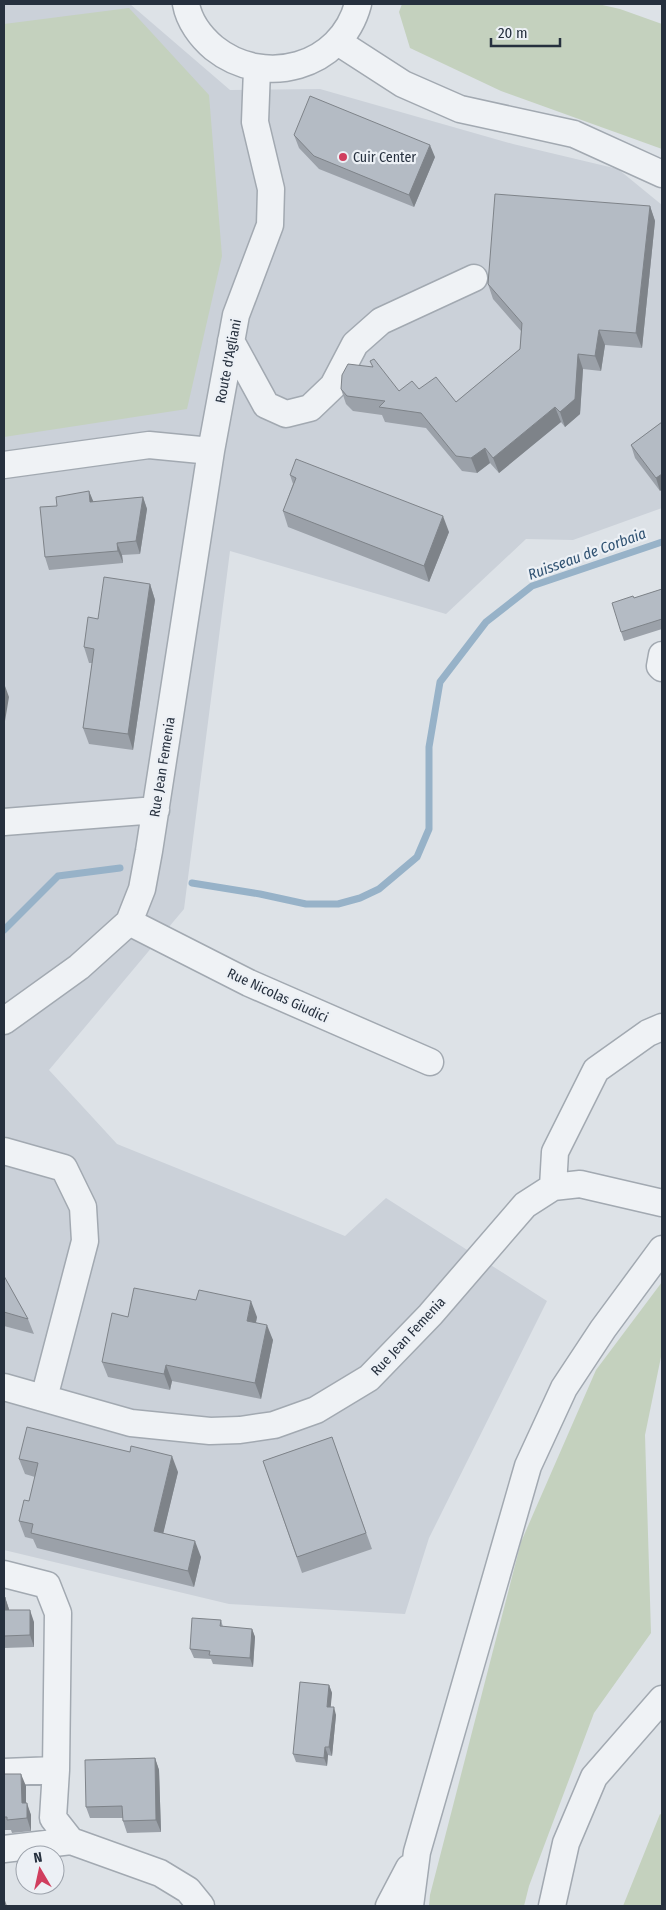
<svg xmlns="http://www.w3.org/2000/svg" width="666" height="1910" viewBox="0 0 666 1910" font-family="'Fira Sans Condensed',sans-serif">
  <style>
    .built { fill: #cbd1d9 }
    .green { fill: #c4d1be }
    .lines { fill: none; stroke-linecap: round; stroke-linejoin: round }
    .stream { stroke: #97b2c8; stroke-width: 7 }
    .minor-casing { stroke: #a2a9b1; stroke-width: 29 }
    .minor { stroke: #eff2f5; stroke-width: 26 }
    .wall { fill: #9ba1a9 }
    .shaded-wall { fill: #7e8389 }
    .building { fill: #b4bbc4; stroke: #7e8389 }
    .poi-dot { fill: #d03e5e; stroke: #ecf0f5; stroke-width: 2 }
    .labels { text-anchor: middle; stroke-width: 4.5; stroke-linejoin: round; paint-order: stroke }
    .poi-label { font-size: 14px; fill: #26303e; stroke: #ecf0f5; text-anchor: start }
    .street-label { font-size: 14px; fill: #26303e; stroke: #ecf0f5 }
    .water-label { font-size: 15px; font-style: italic; fill: #305272; stroke: #ecf0f5 }
  </style>
  <rect width="100%" height="100%" fill="#dde2e7"/>
  <path class="built" d="M4,4H130L230,90L320,89L513,144L618,169L662,205V508L573,540L526,539L446,614L230,551L184,909L49,1070L117,1144L345,1236L386,1198L547,1301L429,1538L405,1614L229,1604L4,1550Z"/>
  <path class="green" d="M402,4H598L620,9L662,24V149L501,91L410,48L399,12Z
    M129,8L209,95L222,256L187,409L4,437V24Z
    M662,1282V1352L645,1435L651,1633L594,1713L529,1886L524,1906H429L430,1895L521,1542L596,1370Z
    M660,1814L662,1815V1906H623Z"/>
  <g class="lines">
    <path class="stream" d="M192,883L260,894L306,904H338L360,898L379,889L417,857L429,829V747L440,682L486,622L532,586L662,542
      M4,930L58,876L120,868"/>
    <g class="minor-casing">
      <path id="minor" d="M186,4C189,21 201,37 214,48C264,88 341,68 358,4
        M338,42L403,84L460,109L574,134L662,174
        M231,341L266,405L286,414L310,408L333,386L355,344L381,321L474,278
        M4,465L149,445L211,451
        M662,655L660,666L662,668
        M4,822L156,810
        M129,922L249,983L430,1062
        M4,1021L79,967L129,922L142,889L149,851L211,451L236,315L270,225L271,189L255,122L257,69
        M4,1151L64,1168L83,1207L85,1241L44,1398
        M553,1187L555,1152L596,1070L648,1033L662,1027
        M4,1387L131,1423L210,1431L240,1430L274,1425L316,1410L369,1378L430,1315L525,1205L553,1187L580,1184L662,1203
        M4,1574L47,1585L58,1613L56,1770L53,1818L71,1841L160,1873L188,1890L201,1906
        M4,1772L56,1770
        M4,1849L71,1841
        M389,1906L409,1868
        M410,1906L417,1852L528,1466L564,1388L603,1329L662,1249
        M552,1906L566,1843L594,1777L662,1699"/>
    </g>
    <use href="#minor" class="minor"/>
  </g>
  <path class="wall" d="M294,135L435,157L414,207L319,169L299,148Z
    M650,206L655,221L642,348L605,345L601,371L583,369L580,414L565,427L561,422L499,473L490,463L477,473L462,471L426,428L385,422L382,415L353,411L346,404L341,389L399,391L419,389L456,402L520,349L521,331L493,299L488,284Z
    M662,422V489L660,491L635,458L631,445Z
    M290,475L449,532L429,582L288,527L283,511L293,484Z
    M89,491L93,502L143,497L147,509L140,554L122,555L123,563L49,570L45,557L57,506Z
    M150,584L155,600L133,750L89,744L83,728L92,663H89L84,647L98,619Z
    M662,589V629L624,641L621,632L634,598Z
    M4,1276L28,1319L34,1334L4,1326Z
    M128,1317H257L256,1322L273,1340L261,1399L172,1381L170,1390L108,1377L102,1362Z
    M332,1437L372,1549L302,1573L263,1461Z
    M19,1459L178,1472L163,1533L201,1557L194,1587L37,1548L33,1539L25,1537L19,1521L29,1501L35,1477L25,1474Z
    M4,1597H5L9,1610L34,1622V1647L4,1648Z
    M221,1620L223,1627L252,1629L255,1637L253,1667L213,1664L211,1659L194,1658L190,1649Z
    M329,1685L332,1693L330,1707L336,1715L332,1756L328,1755L327,1766L296,1762L293,1754Z
    M155,1758L159,1770L161,1832L127,1833L123,1821V1818H90L86,1807Z
    M4,1774L26,1786V1803L31,1815V1831L12,1833L11,1830H4Z"/>
  <path class="shaded-wall" d="M430,145L435,157L414,207L409,195Z
    M650,206L655,221L642,348L636,333Z
    M599,330L605,345L601,371L595,356Z
    M578,354L583,369L580,414L565,427L560,412Z
    M555,407L561,422L499,473L493,458Z
    M485,448L490,463L477,473L471,458Z
    M662,474V489L660,491L656,478Z
    M89,491L94,503L90,502Z
    M143,497L147,509L140,554L136,541Z
    M443,516L449,532L429,582L424,566Z
    M117,543L122,555L123,563L118,551Z
    M150,584L155,600L133,750L128,734Z
    M5,686L9,697L4,727V692Z
    M251,1301L257,1317L253,1336L247,1321Z
    M267,1325L273,1340L261,1399L255,1383Z
    M166,1365L172,1381L170,1390L164,1374Z
    M172,1456L178,1472L160,1547L154,1531Z
    M195,1541L201,1557L194,1587L188,1571Z
    M5,1597L9,1609V1622L5,1610Z
    M30,1610L34,1622V1647L30,1635Z
    M252,1629L255,1637L253,1667L250,1658Z
    M329,1685L332,1693L330,1715L327,1707Z
    M334,1707L336,1715L332,1756L329,1747Z
    M325,1747L328,1755L327,1766L324,1758Z
    M155,1758L159,1770L161,1832L156,1820Z
    M21,1774L26,1786V1816L22,1803Z
    M27,1803L31,1815V1831L27,1818Z
    M4,1898L7,1906H4Z"/>
  <path class="building" d="M310,96L430,145L409,195L314,156L294,135Z
    M495,194L650,206L636,333L599,330L595,356L578,354L575,399L560,412L555,407L493,458L485,448L471,458L456,456L421,413L379,407L385,401L347,396L341,389L342,375L348,364L373,367L370,361L374,359L399,391L412,381L419,389L436,377L456,402L520,349L522,323L488,284Z
    M662,422V474L656,478L631,445Z
    M296,459L443,516L424,566L283,511L296,478L290,475Z
    M89,491L90,502L143,497L136,541L117,543L118,551L45,557L40,507L57,506L56,497Z
    M104,577L150,584L128,734L83,728L94,649L84,647L88,617L98,619Z
    M662,589V619L621,632L612,603L633,596L634,598Z
    M4,1276L28,1319L4,1312Z
    M134,1288L196,1300L199,1290L251,1301L247,1321L267,1325L255,1383L166,1365L164,1374L102,1362L112,1313L128,1317Z
    M27,1427L130,1452L131,1446L172,1456L154,1531L195,1541L188,1571L31,1533L33,1524L19,1521L24,1500L29,1501L38,1463L19,1459Z
    M332,1437L366,1533L297,1557L263,1461Z
    M4,1597H5V1610H30V1635L4,1636Z
    M192,1618L221,1620L220,1626L252,1629L250,1658L209,1655L210,1651L190,1649Z
    M300,1682L329,1685L327,1707H334L329,1747H325L324,1758L293,1754Z
    M155,1758L156,1820L123,1821L122,1806L86,1807L85,1760Z
    M4,1774H21L22,1803H27V1818L7,1820V1817H4Z"/>
  <circle class="poi-dot" cx="343" cy="157" r="5"/>
  <g class="labels">
    <g class="poi-label">
      <text x="353" y="162">Cuir Center</text>
    </g>
    <g class="street-label">
      <text transform="translate(228 361) rotate(-79)" y="5">Route d'Agliani</text>
      <text transform="translate(162 767) rotate(-81)" y="5">Rue Jean Femenia</text>
      <text transform="translate(278 995) rotate(25)" y="5">Rue Nicolas Giudici</text>
      <text transform="translate(408 1336) rotate(-47)" y="5">Rue Jean Femenia</text>
    </g>
    <g class="water-label">
      <text transform="translate(587 554) rotate(-20)" y="5">Ruisseau de Corbaia</text>
    </g>
  </g>
  <rect width="666" height="1910" fill="none" stroke="#26303e" stroke-width="10"/>
  <g transform="translate(40 1870) rotate(351)"><circle r="24" fill="#ecf0f5" stroke="#9da3ac"/>
  <path d="M0-4L9 19L0 12L-9 19Z" fill="#d03e5e"/>
  <text y="-8" font-size="14" font-weight="bold" text-anchor="middle" fill="#26303e">N</text>
  </g>
  <path d="M491 38v8h69v-8" fill="none" stroke="#26303e" stroke-width="2.5"/>
  <text x="498" y="38" font-size="15" fill="#26303e" stroke="#ecf0f5" stroke-width="4" paint-order="stroke">20 m</text>
</svg>
